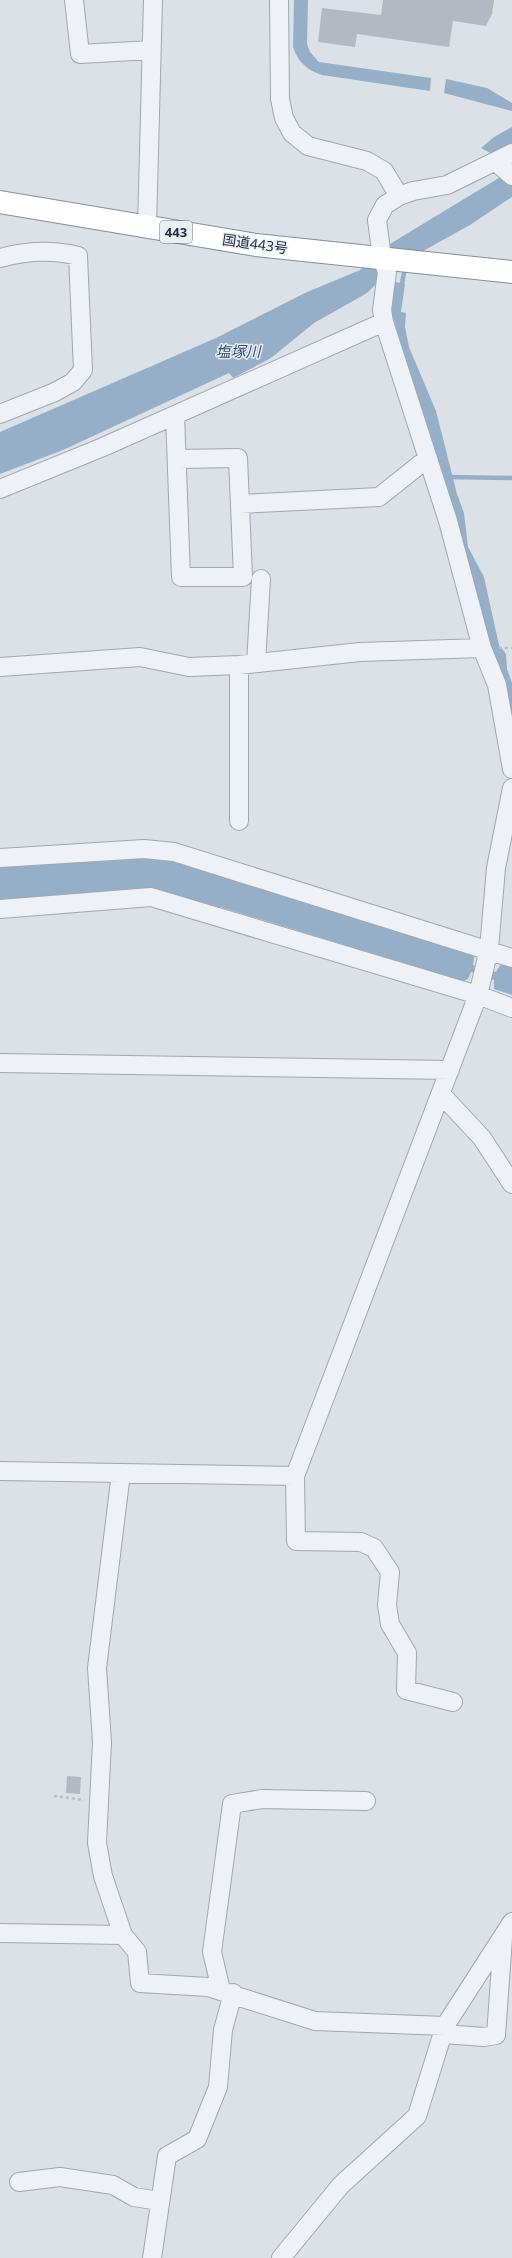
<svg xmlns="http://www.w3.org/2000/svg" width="512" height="2258" viewBox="0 0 512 2258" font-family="'Open Sans','Noto Sans JP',sans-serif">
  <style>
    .water { fill: #95afc9 }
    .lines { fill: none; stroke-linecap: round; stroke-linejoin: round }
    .stream { stroke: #95afc9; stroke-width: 4.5 }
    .building { fill: #b3b9c3 }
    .minor-casing { stroke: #a1a7b1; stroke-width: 20 }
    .highway-casing { stroke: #838e9e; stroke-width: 24 }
    .path { stroke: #babec5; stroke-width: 2.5; stroke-dasharray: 3 3; stroke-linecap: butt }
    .minor { stroke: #eef1f5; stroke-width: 18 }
    .highway { stroke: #fff; stroke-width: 22 }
    .labels { text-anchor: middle; stroke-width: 3; stroke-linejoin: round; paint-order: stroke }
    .shield { fill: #ebeff4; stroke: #606874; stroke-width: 1 }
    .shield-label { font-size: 13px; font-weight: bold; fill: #252e3d }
    .street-label { font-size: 14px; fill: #252e3d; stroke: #ebeff4 }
    .water-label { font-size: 15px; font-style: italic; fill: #2e4d72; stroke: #ebeff4 }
  </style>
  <rect width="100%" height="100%" fill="#dce0e7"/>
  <path class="water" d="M294,0H308L307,44L310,52L319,62L431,78L430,91L322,75C307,70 298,62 293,47Z
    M446,79L487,88L512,103V111L444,93Z
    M512,127V148L498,157L481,148L494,137Z
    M512,170V197L470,225L423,251L376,284L367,293L314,323L271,358L233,378L229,373L63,450L0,474V432L216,338L305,293L360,270L393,242Z
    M395,282L405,284L401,312L406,313L405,327L409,347L436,411L457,494L464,513L468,547L484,577L499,645L506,654L507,669L512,683V722L491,660L391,310Z
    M146,855L166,858L475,952L473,965L496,972L501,964L512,966V995L494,989V980L471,972L468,979L463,981L220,907L218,912L153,891L0,903V865Z"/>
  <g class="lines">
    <path class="stream" d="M401,289L405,267
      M447,477L512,478"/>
  </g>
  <path class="building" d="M383,0H494L492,14L486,26L453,21L449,47L357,34L355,47L318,42L322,8L381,15Z
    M67,1776L81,1777L80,1794L66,1793Z"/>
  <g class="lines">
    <g class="minor-casing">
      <path id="minor" d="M74,0L80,54L151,50
        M279,0L280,99L284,118L292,133L308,146L367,161L384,171L399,196
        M512,153L447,185L413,191L399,196L385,205L377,220L382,258L387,272L382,310L384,322L448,521L482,648L497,685L512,769
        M496,162L512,176
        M147,227L153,0
        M0,258C26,251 51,249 78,256L83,370L73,382L55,392L0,414
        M175,415L181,577H243L238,458L177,459
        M0,489L103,447L384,322
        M240,504L379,497L428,458
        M256,663L261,579
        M239,665V821
        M0,667L140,657L189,667L239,665L360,652L482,648
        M0,858L144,849L174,852L512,958
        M0,909L151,897L478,995L512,1008
        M0,1063L450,1070
        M441,1094L482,1138L512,1184
        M0,1471L295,1476L478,995L489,949L496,868L512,788
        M121,1473L97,1668L102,1742L97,1843L103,1876L123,1935L137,1952L140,1983L208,1987L315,2021L445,2026
        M295,1476L296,1541L361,1542L374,1548L390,1572L387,1605L390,1624L407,1653L406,1690L453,1702
        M0,1933L123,1935
        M221,1990L212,1952L232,1804L262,1799L366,1801
        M443,2034L484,2037L496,2035L503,1938
        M19,2182L60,2177L113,2185L134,2197L159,2201
        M152,2258L167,2156L197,2139L218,2087L223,2030L233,1993
        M281,2258L341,2185L417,2116L445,2026L512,1922"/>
    </g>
    <g class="highway-casing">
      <path id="highway" d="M0,202L256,245L512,272"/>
    </g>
    <path class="path" d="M499,648H512
      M54,1796L84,1800"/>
    <use href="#minor" class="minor"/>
    <use href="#highway" class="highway"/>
  </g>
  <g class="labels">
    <rect class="shield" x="160" y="221" width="32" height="22" rx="3"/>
    <g class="shield-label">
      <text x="176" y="237">443</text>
    </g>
    <g class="street-label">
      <text transform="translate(255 244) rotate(8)" y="5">国道443号</text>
    </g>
    <g class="water-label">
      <text x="238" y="357">塩塚川</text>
    </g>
  </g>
</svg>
